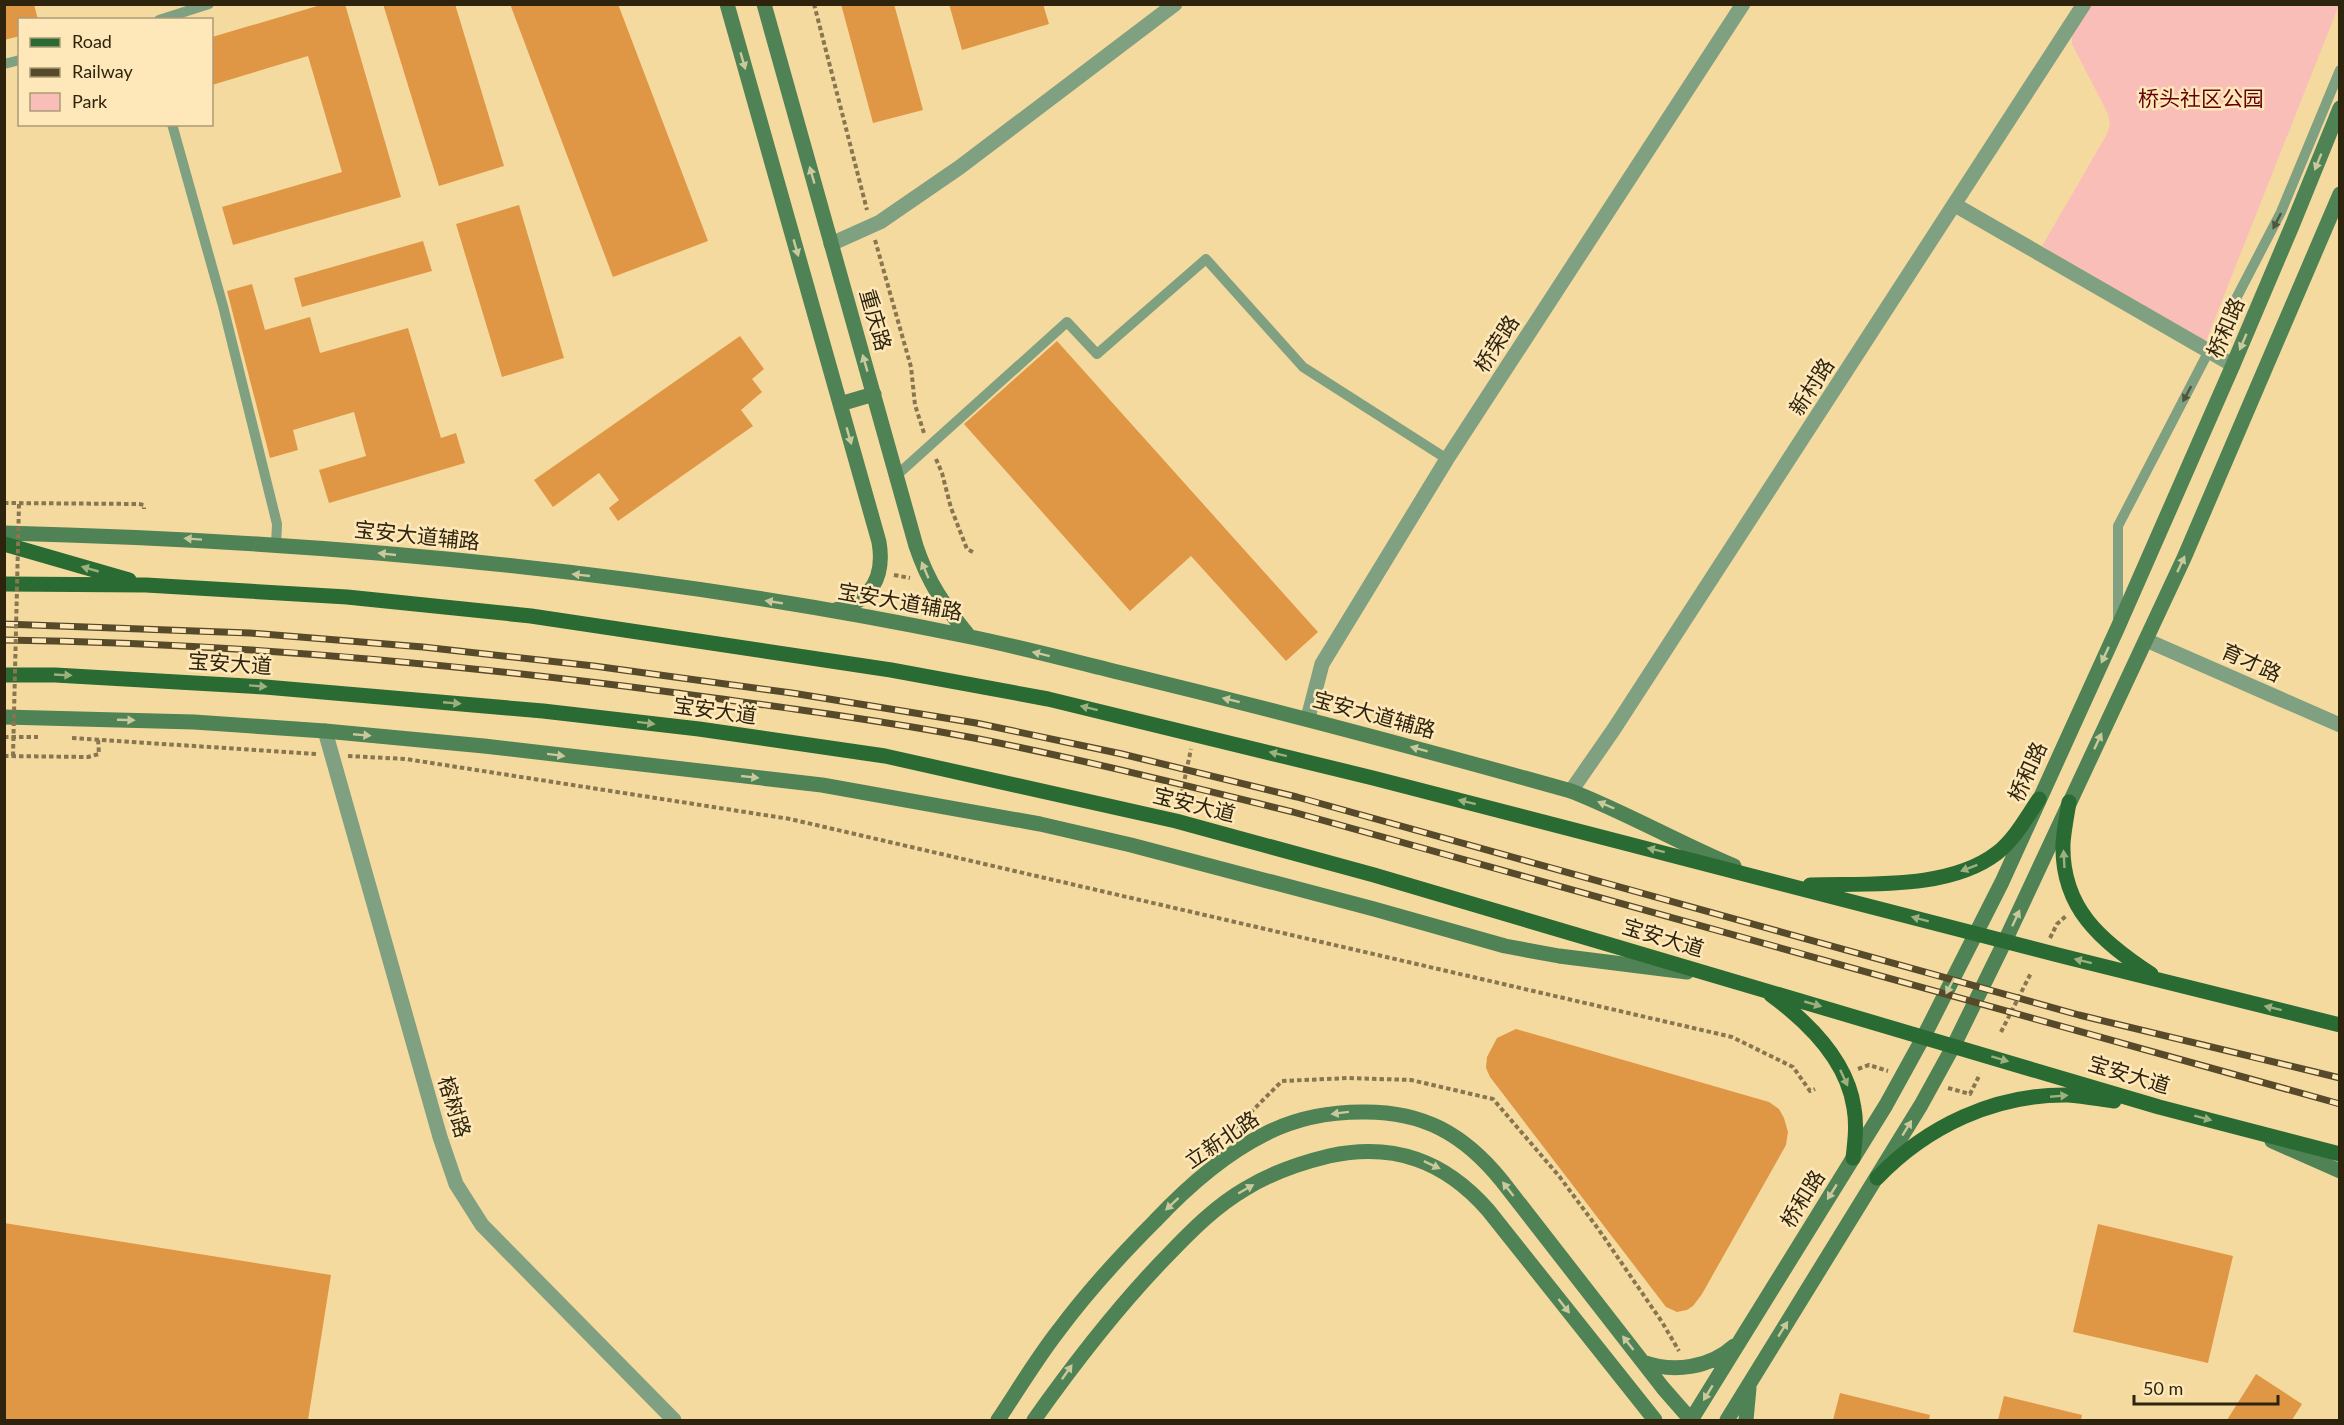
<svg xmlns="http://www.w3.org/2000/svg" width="2344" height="1425" viewBox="0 0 2344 1425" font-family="Lato,'Noto Sans SC',sans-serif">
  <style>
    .green { fill: #f9beb7 }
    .building { fill: #e09745 }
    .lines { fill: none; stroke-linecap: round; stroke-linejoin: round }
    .path { stroke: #88764f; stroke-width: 4; stroke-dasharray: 4.5 3; stroke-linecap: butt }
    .lane { stroke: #7fa081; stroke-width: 10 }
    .street { stroke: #7fa081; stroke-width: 15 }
    .secondary { stroke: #4f8254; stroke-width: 15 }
    .primary { stroke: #296b33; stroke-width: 15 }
    .rail-casing { stroke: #574a2b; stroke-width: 7 }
    .rail { stroke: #fee8ba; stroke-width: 4.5; stroke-dasharray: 14; stroke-linecap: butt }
    .path-bridge { stroke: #88764f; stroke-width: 4; stroke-dasharray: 4.5 3; stroke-linecap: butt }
    .oneway { fill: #cac99b }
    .oneway2 { fill: #4e563b }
    .oneway3 { fill: #9eb07d }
    .labels { text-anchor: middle; stroke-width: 5; stroke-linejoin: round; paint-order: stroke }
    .park-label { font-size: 21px; fill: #650108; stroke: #fee8ba }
    .street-label { font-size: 21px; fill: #2e240d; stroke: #fee8ba }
  </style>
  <rect width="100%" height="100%" fill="#f5daa0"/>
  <path class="green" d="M2091,5H2339L2206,341L2042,246L2107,134L2110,124L2108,114L2072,44V34Z"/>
  <path class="building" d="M4,4H34L38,20H20V36L4,40Z
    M324,4H345L401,197L233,245L222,207L342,172L308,56L212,85V37Z
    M383,4H455L504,166L439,186Z
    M510,4H618L708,241L613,277Z
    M841,4H894L923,110L873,123Z
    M949,4H1043L1049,24L962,50Z
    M519,205L564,358L502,377L456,224Z
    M423,241L432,271L302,307L294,278Z
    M252,284L265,330L310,317L320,353L408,328L441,438L456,433L465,463L329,503L319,470L366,456L354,412L293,430L298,450L270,458L227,291Z
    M740,336L764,369L752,379L762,392L741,410L753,426L618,521L609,508L619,500L599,473L553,507L534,480Z
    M1057,341L1318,632L1286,661L1191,556L1130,611L964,424Z
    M1516,1029L1769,1102L1779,1109L1784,1118L1788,1132L1786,1145L1702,1294L1693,1306L1687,1310L1677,1312L1666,1307L1490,1077L1486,1068L1487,1057L1497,1038Z
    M4,1223L331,1275L308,1420H4Z
    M2098,1224L2233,1256L2208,1363L2073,1332Z
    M2256,1374L2302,1404L2292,1420H2227Z
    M1840,1393L1930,1415L1929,1420H1833Z
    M2004,1396L2082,1415L2081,1420H1998Z"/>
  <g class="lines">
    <path class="path" d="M814,4L867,210
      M875,240L911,367L915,405L924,433
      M936,459L942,473L951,508L967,549L975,553
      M4,503L139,504L144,505V509
      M894,575L910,578
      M4,737H38
      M72,738L316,754
      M4,756L88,757L99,754L98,739
      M348,756L406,759L790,819L1732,1037L1793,1067L1810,1091L1815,1089
      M1180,801L1191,749
      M2050,938L2057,924L2067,915
      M2001,1032L2031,973
      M1858,1069L1869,1065L1888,1071
      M1948,1088L1970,1094L1980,1074
      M1229,1134L1282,1081L1349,1078L1411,1080L1493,1099L1559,1176L1599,1230L1662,1322L1679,1351"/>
    <path class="lane" d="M159,20L209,4
      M4,64L20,60
      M172,124L223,306L277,524L276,545
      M897,475L1067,322L1097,354L1206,259L1303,367L1447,459
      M2118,622V526L2281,212L2340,70"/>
    <path class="street" d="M1955,205L2233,365
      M831,244L880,222L960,167L1175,4
      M2146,640L2340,725
      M1308,718L1322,664L1447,459L1743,4
      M325,731L440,1137L456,1184L482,1225L674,1420
      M1571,791L1614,729L2084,4"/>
    <path class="secondary" d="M727,4L879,542C885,577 871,602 835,610
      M764,4L916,546C928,582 944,606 969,636
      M840,404L874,394
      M4,533C326,541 651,571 966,636C1021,647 1076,662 1130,675C1278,711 1425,750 1571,791C1627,813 1679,843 1734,866
      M4,717L194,722L325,731L484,746L822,785L1040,824L1131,845L1374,909L1505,946L1559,956L1687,972
      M2272,1141L2340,1171
      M1643,1362C1673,1373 1710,1368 1734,1346
      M998,1420C1018,1390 1037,1358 1059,1330C1088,1291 1121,1255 1155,1221C1187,1187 1223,1155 1265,1134C1294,1119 1329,1112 1362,1112C1423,1111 1464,1134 1502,1181L1663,1388L1691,1420
      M1034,1420C1075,1362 1118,1306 1169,1254C1192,1230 1216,1206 1245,1189C1271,1173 1300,1163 1329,1156C1394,1142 1445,1161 1488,1210L1655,1420
      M1691,1420L1886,1105L1924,1036L2002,882L2118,627L2233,365L2292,226L2340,108
      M1727,1420L1921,1105L1954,1045L2005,941L2184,558L2340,194
      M1746,1420L1749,1388"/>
    <path class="primary" d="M4,544L129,580
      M4,584L146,585L347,597L531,616L891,670L1048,699L1373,778L2062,956L2340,1025
      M4,675H55L265,687L543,711L699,729L885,756L1176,821L1374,875L2159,1107L2340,1154
      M2069,802C2067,815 2064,830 2063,843C2061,908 2101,941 2151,974
      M1810,885C1868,883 1949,890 1997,853C2015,839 2026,818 2039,799
      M1771,995C1808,1022 1847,1060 1854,1108C1857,1125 1855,1141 1853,1158
      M1877,1178C1927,1126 1995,1094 2068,1095C2083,1096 2099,1099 2114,1101"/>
    <g class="rail-casing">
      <path id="rail" d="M4,624L250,633L423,647L594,666L792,693L976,723L1122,754L1297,797L2079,1015L2340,1078
        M4,640C228,643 449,663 670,692C772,706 874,719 974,738C1081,759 1187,786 1293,812L2340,1104"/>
    </g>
    <use href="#rail" class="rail"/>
    <path class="path-bridge" d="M13,756L19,503"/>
  </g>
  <defs><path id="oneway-solid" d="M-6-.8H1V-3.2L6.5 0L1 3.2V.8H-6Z" transform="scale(1.5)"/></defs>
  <g class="oneway">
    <use href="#oneway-solid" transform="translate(743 61) rotate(74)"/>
    <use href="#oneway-solid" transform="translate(2318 162) rotate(112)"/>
    <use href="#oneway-solid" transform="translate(812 175) rotate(-106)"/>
    <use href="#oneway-solid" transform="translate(796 248) rotate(74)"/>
    <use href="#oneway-solid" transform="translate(2243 342) rotate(113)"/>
    <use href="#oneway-solid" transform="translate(865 363) rotate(-106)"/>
    <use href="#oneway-solid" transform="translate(849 436) rotate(74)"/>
    <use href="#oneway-solid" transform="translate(193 539) rotate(-176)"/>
    <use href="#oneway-solid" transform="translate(387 554) rotate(-174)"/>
    <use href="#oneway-solid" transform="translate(2181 564) rotate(-65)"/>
    <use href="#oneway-solid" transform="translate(925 570) rotate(-113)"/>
    <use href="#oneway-solid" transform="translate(581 575) rotate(-174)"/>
    <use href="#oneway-solid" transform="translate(774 602) rotate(-171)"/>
    <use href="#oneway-solid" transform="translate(1041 654) rotate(-166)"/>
    <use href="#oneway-solid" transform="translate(2105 655) rotate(115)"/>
    <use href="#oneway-solid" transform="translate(1231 700) rotate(-166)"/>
    <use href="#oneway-solid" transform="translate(126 720) rotate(2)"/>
    <use href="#oneway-solid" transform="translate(362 735) rotate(5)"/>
    <use href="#oneway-solid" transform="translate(2098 741) rotate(-65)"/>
    <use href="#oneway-solid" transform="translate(1419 749) rotate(-165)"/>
    <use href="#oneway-solid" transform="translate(556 755) rotate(7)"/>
    <use href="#oneway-solid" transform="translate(750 777) rotate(6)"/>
    <use href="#oneway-solid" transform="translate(1606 805) rotate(-157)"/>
    <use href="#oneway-solid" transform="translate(2016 918) rotate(-65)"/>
    <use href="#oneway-solid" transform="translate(1950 986) rotate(117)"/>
    <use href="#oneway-solid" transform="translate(1340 1113) rotate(173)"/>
    <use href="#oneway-solid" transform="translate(1907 1128) rotate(-59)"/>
    <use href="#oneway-solid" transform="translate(1432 1165) rotate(25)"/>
    <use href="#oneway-solid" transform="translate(1246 1189) rotate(-30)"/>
    <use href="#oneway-solid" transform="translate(1508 1189) rotate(-128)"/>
    <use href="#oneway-solid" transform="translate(1832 1192) rotate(122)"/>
    <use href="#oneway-solid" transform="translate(1172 1204) rotate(137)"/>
    <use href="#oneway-solid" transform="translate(1564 1306) rotate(52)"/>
    <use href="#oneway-solid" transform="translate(1783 1329) rotate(-58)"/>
    <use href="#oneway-solid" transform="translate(1628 1343) rotate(-128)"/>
    <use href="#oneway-solid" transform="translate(1067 1372) rotate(-55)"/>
    <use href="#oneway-solid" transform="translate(1708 1393) rotate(121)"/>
  </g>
  <g class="oneway2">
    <use href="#oneway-solid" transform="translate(2277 221) rotate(117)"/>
    <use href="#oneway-solid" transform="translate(2187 394) rotate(118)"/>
  </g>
  <g class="oneway3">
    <use href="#oneway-solid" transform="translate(90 569) rotate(-164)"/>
    <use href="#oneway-solid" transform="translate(63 675) rotate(3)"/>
    <use href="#oneway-solid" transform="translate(258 686) rotate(4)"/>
    <use href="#oneway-solid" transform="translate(452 703) rotate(5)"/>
    <use href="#oneway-solid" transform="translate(1089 708) rotate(-166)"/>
    <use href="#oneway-solid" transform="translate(646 723) rotate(7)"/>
    <use href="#oneway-solid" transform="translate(1278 754) rotate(-166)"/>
    <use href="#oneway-solid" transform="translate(1467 802) rotate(-166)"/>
    <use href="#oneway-solid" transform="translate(1656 850) rotate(-166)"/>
    <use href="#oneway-solid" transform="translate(2064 859) rotate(-93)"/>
    <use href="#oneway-solid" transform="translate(1969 868) rotate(159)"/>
    <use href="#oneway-solid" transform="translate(1920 919) rotate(-165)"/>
    <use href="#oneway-solid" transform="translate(2083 961) rotate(-166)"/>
    <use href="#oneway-solid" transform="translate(1813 1004) rotate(16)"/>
    <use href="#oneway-solid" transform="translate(2273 1008) rotate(-166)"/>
    <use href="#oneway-solid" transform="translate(2000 1059) rotate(17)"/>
    <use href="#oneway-solid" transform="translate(1844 1078) rotate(65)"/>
    <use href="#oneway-solid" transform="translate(2059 1096) rotate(-5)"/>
    <use href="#oneway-solid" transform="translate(2203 1118) rotate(15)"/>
  </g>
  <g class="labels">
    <g class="park-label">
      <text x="2201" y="106">桥头社区公园</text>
    </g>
    <g class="street-label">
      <text transform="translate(875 320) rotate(74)" y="7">重庆路</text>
      <text transform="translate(2226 328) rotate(-67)" y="7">桥和路</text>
      <text transform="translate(1497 344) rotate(-57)" y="7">桥荣路</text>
      <text transform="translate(1812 387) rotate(-57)" y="7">新村路</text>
      <text transform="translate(417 536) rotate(6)" y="7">宝安大道辅路</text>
      <text transform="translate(900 602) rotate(10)" y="7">宝安大道辅路</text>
      <text transform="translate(2251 663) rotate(24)" y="7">育才路</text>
      <text transform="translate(230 664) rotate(4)" y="7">宝安大道</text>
      <text transform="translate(715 711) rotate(8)" y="7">宝安大道</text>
      <text transform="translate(1374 715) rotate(15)" y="7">宝安大道辅路</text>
      <text transform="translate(2028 772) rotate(-66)" y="7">桥和路</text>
      <text transform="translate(1194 805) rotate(14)" y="7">宝安大道</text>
      <text transform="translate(1663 938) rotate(17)" y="7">宝安大道</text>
      <text transform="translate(2129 1075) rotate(17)" y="7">宝安大道</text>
      <text transform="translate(454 1107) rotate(73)" y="7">榕树路</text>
      <text transform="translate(1222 1140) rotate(-34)" y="7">立新北路</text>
      <text transform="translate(1803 1199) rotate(-58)" y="7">桥和路</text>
    </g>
  </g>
  <rect width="2344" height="1425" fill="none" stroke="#2e240d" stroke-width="12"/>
  <rect x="18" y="18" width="195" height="108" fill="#fee8ba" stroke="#ab9a75" stroke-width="1.5"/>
  <rect x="30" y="38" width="30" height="9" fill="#296b33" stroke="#ab9a75" stroke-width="1.5"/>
  <text x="72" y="48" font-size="18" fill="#2e240d">Road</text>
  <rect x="30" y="68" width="30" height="9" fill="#574a2b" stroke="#ab9a75" stroke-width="1.5"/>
  <text x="72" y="78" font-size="18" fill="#2e240d">Railway</text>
  <rect x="30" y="93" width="30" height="18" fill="#f9beb7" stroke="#ab9a75" stroke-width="1.5"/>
  <text x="72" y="108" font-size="18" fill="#2e240d">Park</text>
  <path d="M2134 1395v9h144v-9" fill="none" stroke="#2e240d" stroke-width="3"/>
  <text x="2143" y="1395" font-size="18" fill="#2e240d" stroke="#fee8ba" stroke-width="4.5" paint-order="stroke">50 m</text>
</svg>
